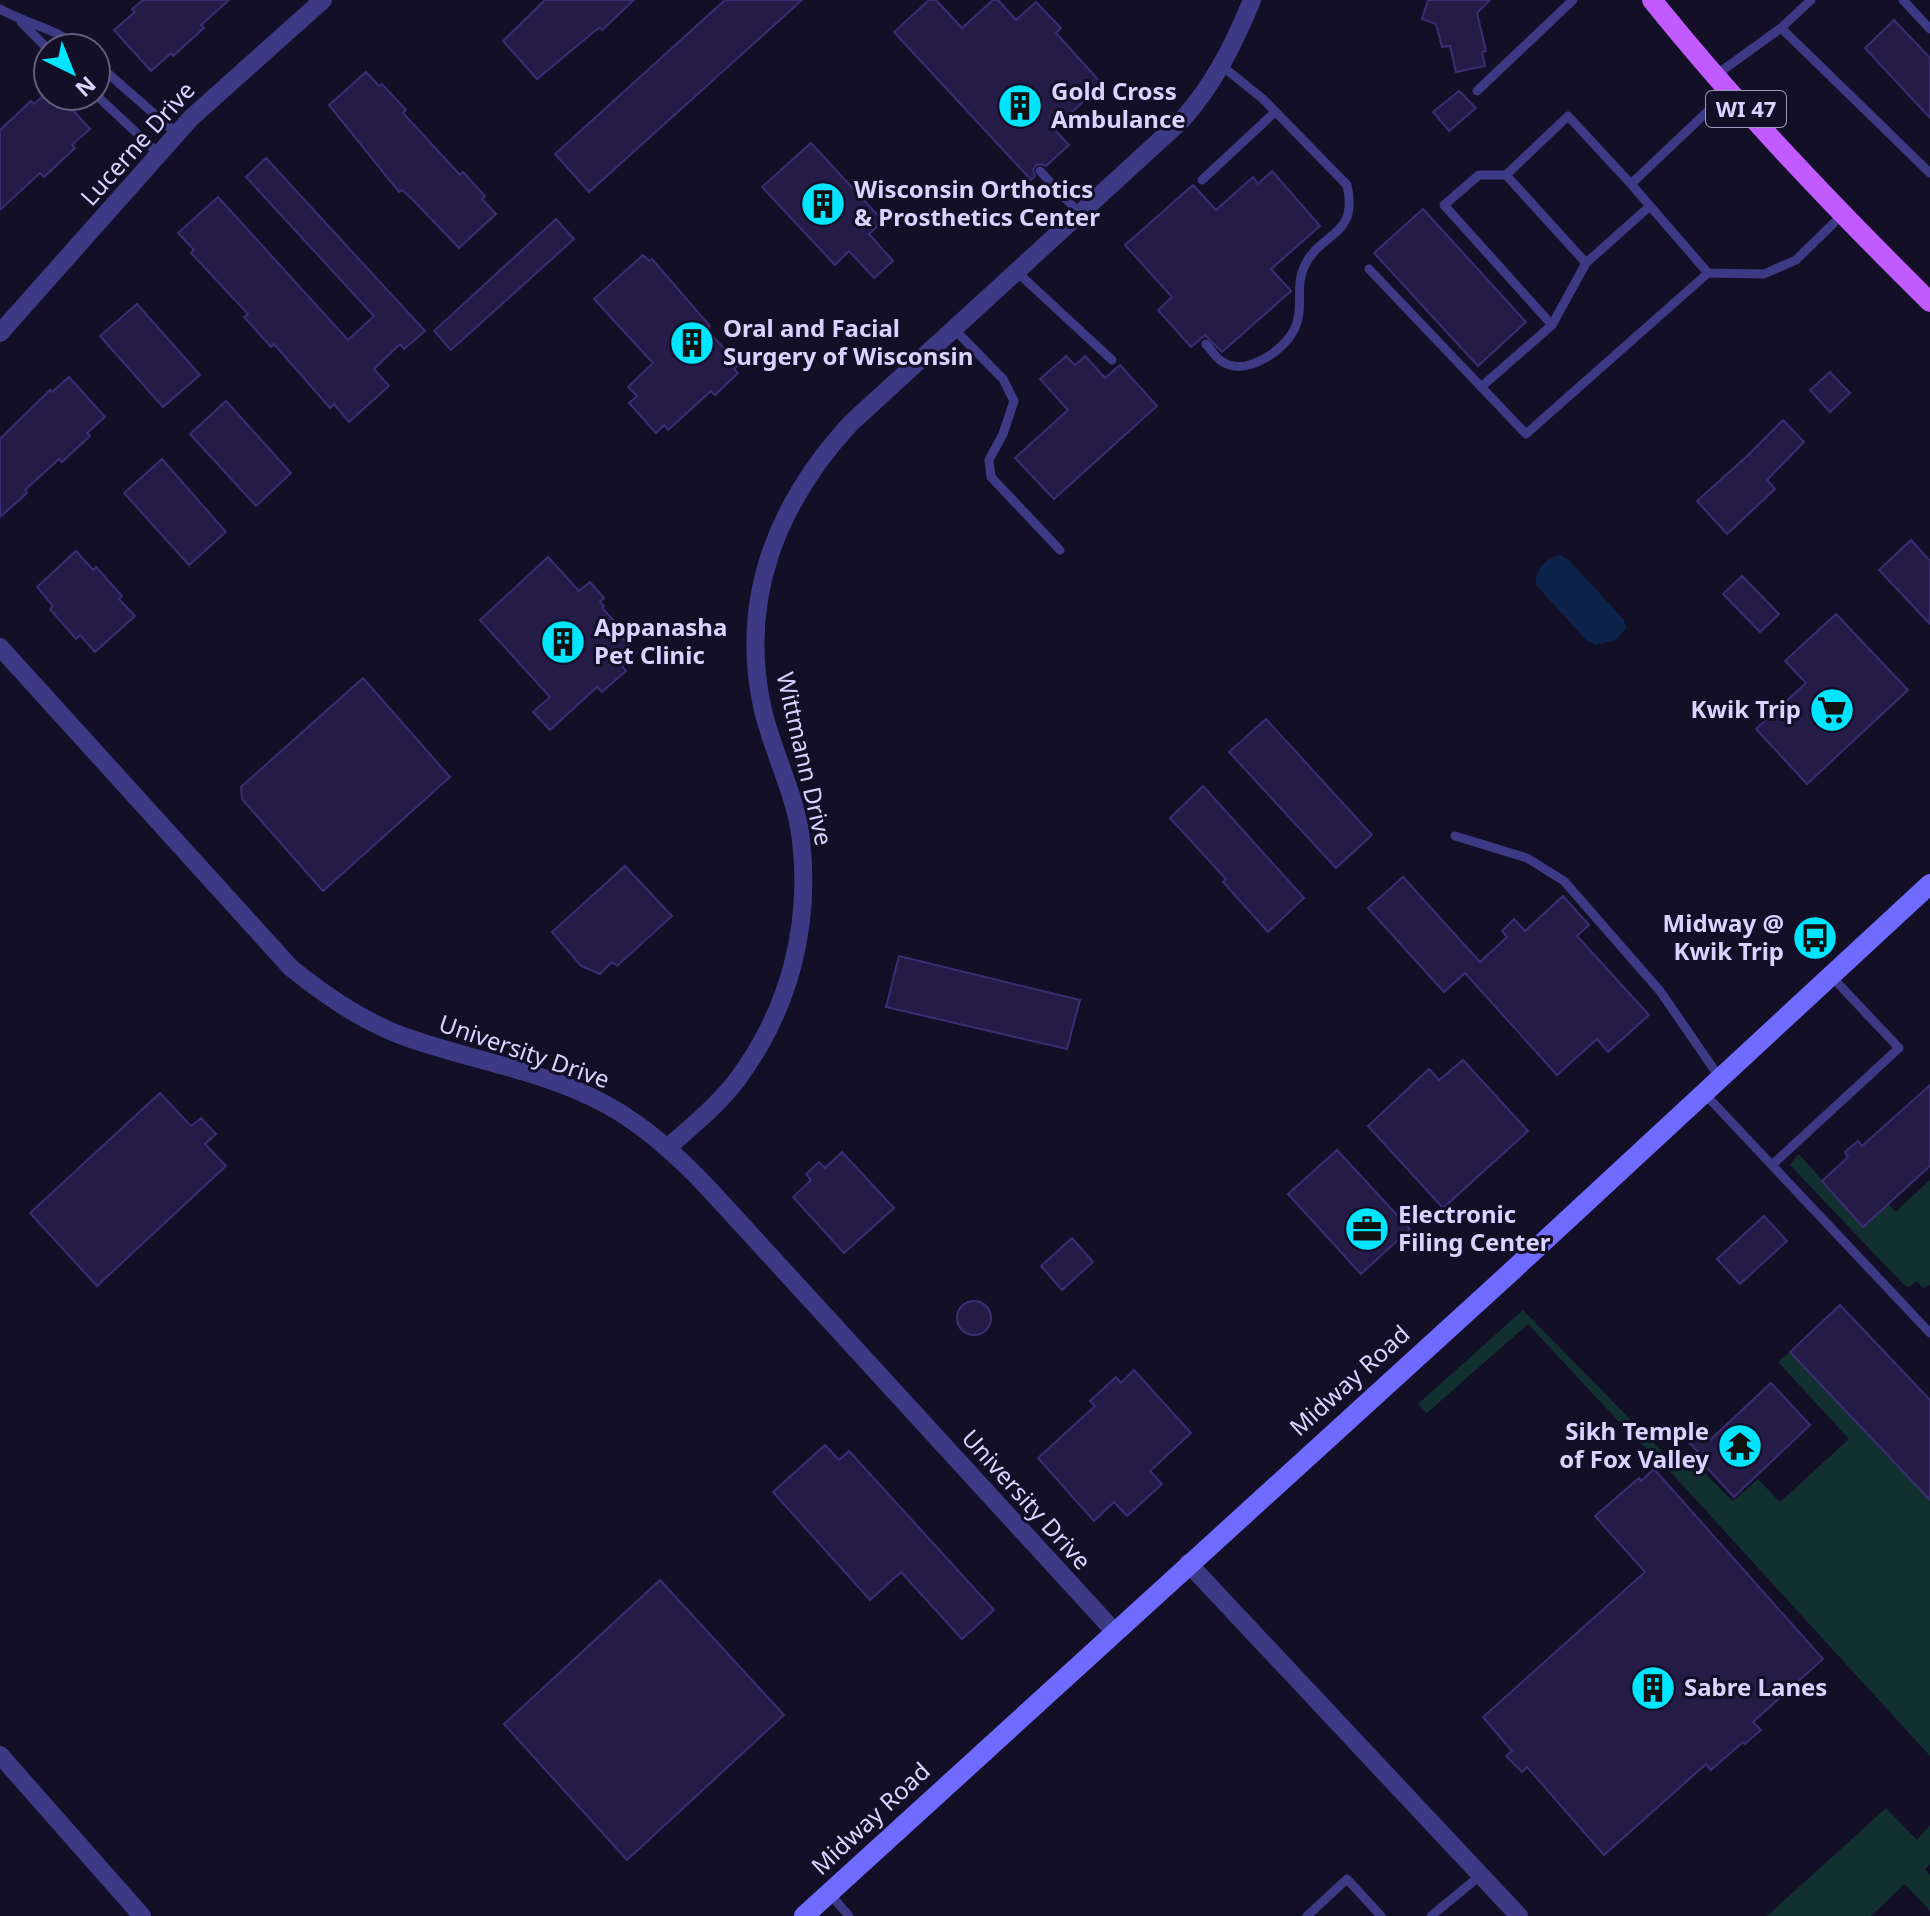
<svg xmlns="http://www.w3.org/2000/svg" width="1930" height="1916" viewBox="0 0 1930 1916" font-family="'Noto Sans',sans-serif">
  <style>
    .green { fill: #12302f }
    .water { fill: #0c2248 }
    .building { fill: #241b47; stroke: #3b2d73; stroke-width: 2 }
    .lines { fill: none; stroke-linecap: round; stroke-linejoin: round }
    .service { stroke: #3d3a85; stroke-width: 9 }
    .minor { stroke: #3d3a85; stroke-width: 18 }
    .secondary { stroke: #6f6bff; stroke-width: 20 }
    .primary { stroke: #c25bff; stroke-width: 20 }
    .labels { text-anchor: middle; stroke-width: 6; stroke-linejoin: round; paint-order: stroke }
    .shield { fill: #130f26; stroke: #9e99be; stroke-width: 2 }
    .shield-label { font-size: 22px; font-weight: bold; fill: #d9d4ff }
    .poi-label { font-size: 24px; font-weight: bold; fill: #d9d4ff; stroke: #130f26; text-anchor: start }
    .street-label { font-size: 24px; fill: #d9d4ff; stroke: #130f26 }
  </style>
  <rect width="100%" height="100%" fill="#130f26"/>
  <path class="green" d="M1797,1155H1800L1863,1226L1888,1204L1896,1211L1930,1180V1285L1923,1288L1917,1281L1909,1287L1903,1284L1790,1165Z
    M1523,1310L1677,1467L1693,1462L1733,1501L1758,1479L1780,1502L1849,1439L1778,1362L1790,1352L1930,1500V1756L1654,1454L1635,1439L1528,1324L1427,1413L1418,1404Z
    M1886,1808L1917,1840L1930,1825V1864L1925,1869L1930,1875V1911L1905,1884L1871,1916H1767Z"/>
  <path class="water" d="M1560,555L1569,560L1624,620L1626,628L1616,640L1596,645L1587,641L1536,585C1535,569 1545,559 1560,555Z"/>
  <path class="building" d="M143,0H229L201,25L204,28L173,56L171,53L151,71L114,30L135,12L132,9Z
    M545,0H634L602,30L600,28L596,30L537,79L503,41Z
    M725,0H802L589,192L555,154Z
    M929,0H936L962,28L993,0H998L1016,20L1036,2L1061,28L1056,33L1102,84L1054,129L1069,145L1046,166L1041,164L1036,165L1033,170L1035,176L1031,180L894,32Z
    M1428,0H1490L1477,13L1486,51L1482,52L1485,66L1456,72L1450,46L1442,47L1436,24L1422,19Z
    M1894,20L1930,58V118L1865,48Z
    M366,72L379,86L382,84L406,110L403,113L460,175L463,172L485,196L482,199L496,214L459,248L413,200L402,190L399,192L329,105Z
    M1459,91L1476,108L1449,131L1433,112Z
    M43,96H60L90,129L72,145L75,148L44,177L40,173L0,210V130L31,101L34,104Z
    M811,143L883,221L869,234L893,261L874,278L849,251L835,265L762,187Z
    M266,158L425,331L404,349L400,344L374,369L389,386L349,422L334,404L330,408L274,344L271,347L244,317L248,314L191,253L194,250L178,233L218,197L348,340L374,316L246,177Z
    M1272,171L1320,226L1271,269L1291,291L1222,352L1205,335L1191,347L1158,310L1172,297L1125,245L1193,185L1216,210L1253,177L1258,184Z
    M1423,209L1526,322L1478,366L1374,253Z
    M556,219L574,239L451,350L434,331Z
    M643,255L649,261L652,259L710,326L706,329L735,360L733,362L737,366L734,369L738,373L715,395L711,391L668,430L664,425L656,433L629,403L637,396L628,387L653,363L594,299Z
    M137,304L200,375L163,407L100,336Z
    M1066,356L1075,365L1085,356L1105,378L1120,365L1157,406L1054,499L1015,458L1068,410L1040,379Z
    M1830,372L1850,393L1830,412L1810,390Z
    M69,377L105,417L87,433L90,436L62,462L59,459L25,490L27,493L0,517V439L50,390L52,392Z
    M226,401L291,473L256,506L190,434Z
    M1783,420L1804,442L1767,480L1775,489L1727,534L1697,501L1746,457Z
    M162,459L226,532L189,565L124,493Z
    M1911,540L1930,561V624L1879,570Z
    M76,551L93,570L96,567L122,596L119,599L135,616L95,652L80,635L76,639L50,609L53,606L37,587Z
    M548,557L579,591L590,582L604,598L600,602L604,606L602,608L620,627L616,631L636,653L622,666L626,671L602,692L597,687L550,730L533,712L550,697L480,620Z
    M1742,576L1779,614L1760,632L1723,594Z
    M1836,614L1908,690L1807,784L1756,729L1806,683L1785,661Z
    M363,678L450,777L323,891L242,799L241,787Z
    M1266,719L1372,835L1336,868L1229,752Z
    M1203,786L1304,898L1268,932L1223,882L1226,879L1170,818Z
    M625,866L672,916L617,966L612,962L600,974L581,966L552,932Z
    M1403,877L1480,962L1507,937L1502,931L1514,919L1525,931L1563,896L1589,925L1577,936L1649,1015L1608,1052L1597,1039L1557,1075L1465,973L1444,992L1368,908Z
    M899,956L1080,1000L1067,1049L886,1007Z
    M1463,1060L1528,1131L1443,1208L1368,1126L1429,1069L1439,1080Z
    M1930,1085V1166L1863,1227L1822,1181L1848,1157L1845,1152L1858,1141L1862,1146Z
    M160,1093L191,1126L201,1118L216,1134L205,1144L226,1166L97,1286L30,1213Z
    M1337,1150L1410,1229L1361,1274L1288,1194Z
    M842,1152L894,1208L844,1253L793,1197L811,1180L806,1174L819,1162L825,1168Z
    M1764,1216L1787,1241L1740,1284L1717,1259Z
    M1072,1238L1093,1262L1062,1290L1041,1266Z
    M957 1318a17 17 0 1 1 34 0a17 17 0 1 1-34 0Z
    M1840,1305L1930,1400V1500L1790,1352Z
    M1134,1370L1191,1433L1150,1471L1162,1484L1127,1516L1114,1502L1094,1521L1038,1458L1095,1406L1090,1401L1116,1377L1121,1383Z
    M1771,1383L1810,1425L1734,1497L1695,1455L1698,1452L1682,1435L1695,1424L1710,1440Z
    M825,1445L839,1460L849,1451L994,1610L962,1639L901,1572L870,1600L773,1492Z
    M1654,1469L1823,1659L1753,1722L1761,1730L1745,1744L1743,1742L1711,1770L1706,1764L1604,1855L1527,1767L1522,1772L1506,1756L1512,1751L1483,1717L1645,1572L1595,1516L1639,1478L1641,1481Z
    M660,1580L784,1715L627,1860L504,1724Z"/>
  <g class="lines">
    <path class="service" d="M1903,0L1930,29
      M0,9C26,24 56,28 79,48
      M21,22L48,49
      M1781,28L1811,0
      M96,63L176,133
      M1716,75L1781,28L1930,173
      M1477,91L1573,0
      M1729,91L1631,184L1708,273L1764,274L1796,260L1842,215
      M96,95L158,153
      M1040,171L1080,214
      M1506,175L1586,263
      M1202,180L1275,112
      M1369,269L1526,434L1708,273
      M1017,272L1112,360
      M1552,325L1586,263L1650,206
      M954,329L1003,379L1014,401L1003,434L989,460L991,477L1060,550
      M1206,344C1211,349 1216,359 1223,362C1246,377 1285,350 1295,328C1304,309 1295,286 1304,267C1320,231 1359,238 1347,185L1263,99L1222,66
      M1481,387L1552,325L1444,205L1479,175H1506L1568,116L1631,184
      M1455,836L1527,858L1564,881L1660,991L1720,1078
      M1704,1093L1930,1333
      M1772,1165L1899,1048L1831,976
      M829,1893L849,1916
      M1307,1916L1347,1879L1381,1916
      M1431,1916L1481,1875"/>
    <path class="minor" d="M0,333L191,118L323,0
      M0,647L291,968C325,995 359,1019 400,1035C467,1060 544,1070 607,1105C647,1127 680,1158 710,1190L1114,1631
      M667,1148C691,1127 717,1106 737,1080C789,1010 811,927 801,840C796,794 772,752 762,706C739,597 778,502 851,423L1182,120C1214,84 1234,44 1252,0
      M1188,1563L1519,1916
      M0,1755L142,1916"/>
    <path class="secondary" d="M804,1916L1513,1270L1930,884"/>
    <path class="primary" d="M1652,0C1738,107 1833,206 1930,302"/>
  </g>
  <defs>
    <g id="building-disc" transform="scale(2.3)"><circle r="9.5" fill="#00e5ff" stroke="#130f26"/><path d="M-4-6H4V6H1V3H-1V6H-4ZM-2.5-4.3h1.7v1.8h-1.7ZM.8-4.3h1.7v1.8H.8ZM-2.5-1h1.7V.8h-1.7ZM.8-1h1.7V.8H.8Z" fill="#111"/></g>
    <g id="supermarket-disc" transform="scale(2.3)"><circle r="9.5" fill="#00e5ff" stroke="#130f26"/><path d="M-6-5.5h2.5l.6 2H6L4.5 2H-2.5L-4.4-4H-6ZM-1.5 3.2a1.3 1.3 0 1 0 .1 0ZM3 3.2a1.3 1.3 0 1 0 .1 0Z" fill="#111"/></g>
    <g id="bus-disc" transform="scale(2.3)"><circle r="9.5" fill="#00e5ff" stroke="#130f26"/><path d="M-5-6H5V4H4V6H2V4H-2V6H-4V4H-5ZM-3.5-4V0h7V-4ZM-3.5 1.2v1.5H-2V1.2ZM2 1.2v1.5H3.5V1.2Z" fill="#111"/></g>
    <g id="office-disc" transform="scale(2.3)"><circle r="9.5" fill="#00e5ff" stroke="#130f26"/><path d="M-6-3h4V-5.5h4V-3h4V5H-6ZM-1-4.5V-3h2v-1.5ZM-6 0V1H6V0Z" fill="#111"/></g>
    <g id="temple-disc" transform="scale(2.3)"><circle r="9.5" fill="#00e5ff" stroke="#130f26"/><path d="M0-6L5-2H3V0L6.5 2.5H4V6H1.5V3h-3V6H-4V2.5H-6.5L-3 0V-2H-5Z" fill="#111"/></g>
  </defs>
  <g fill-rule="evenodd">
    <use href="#building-disc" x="1020" y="106"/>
    <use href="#building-disc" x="823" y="204"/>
    <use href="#building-disc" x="692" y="343"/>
    <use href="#building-disc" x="563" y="642"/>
    <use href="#supermarket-disc" x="1832" y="710"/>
    <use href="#bus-disc" x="1815" y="938"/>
    <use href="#office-disc" x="1367" y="1229"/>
    <use href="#temple-disc" x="1740" y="1446"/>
    <use href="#building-disc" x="1653" y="1688"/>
  </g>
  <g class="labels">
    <rect class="shield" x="1706" y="91" width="80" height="36" rx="6"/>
    <g class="shield-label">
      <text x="1746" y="117">WI 47</text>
    </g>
    <g class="poi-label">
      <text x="1051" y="100">Gold Cross<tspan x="1051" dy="28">Ambulance</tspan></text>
      <text x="854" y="198">Wisconsin Orthotics<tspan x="854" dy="28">&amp; Prosthetics Center</tspan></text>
      <text x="723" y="337">Oral and Facial<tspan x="723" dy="28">Surgery of Wisconsin</tspan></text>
      <text x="594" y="636">Appanasha<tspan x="594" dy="28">Pet Clinic</tspan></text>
      <text x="1801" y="718" text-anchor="end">Kwik Trip</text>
      <text x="1784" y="932" text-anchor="end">Midway @<tspan x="1784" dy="28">Kwik Trip</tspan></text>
      <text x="1398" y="1223">Electronic<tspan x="1398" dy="28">Filing Center</tspan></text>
      <text x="1709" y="1440" text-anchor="end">Sikh Temple<tspan x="1709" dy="28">of Fox Valley</tspan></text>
      <text x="1684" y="1696">Sabre Lanes</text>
    </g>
    <g class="street-label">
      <text transform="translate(138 144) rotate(-48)" y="8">Lucerne Drive</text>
      <text transform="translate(804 759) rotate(77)" y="8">Wittmann Drive</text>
      <text transform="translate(524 1052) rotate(19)" y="8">University Drive</text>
      <text transform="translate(1350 1381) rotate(-42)" y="8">Midway Road</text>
      <text transform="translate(1026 1500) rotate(48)" y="8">University Drive</text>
      <text transform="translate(871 1819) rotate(-43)" y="8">Midway Road</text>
    </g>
  </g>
  <g transform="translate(72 72) rotate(137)"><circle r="38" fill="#130f26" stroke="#625e7d" stroke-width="2"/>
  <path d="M0-6L14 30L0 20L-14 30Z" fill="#00e5ff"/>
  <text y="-12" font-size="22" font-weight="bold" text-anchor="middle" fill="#d9d4ff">N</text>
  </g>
</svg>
